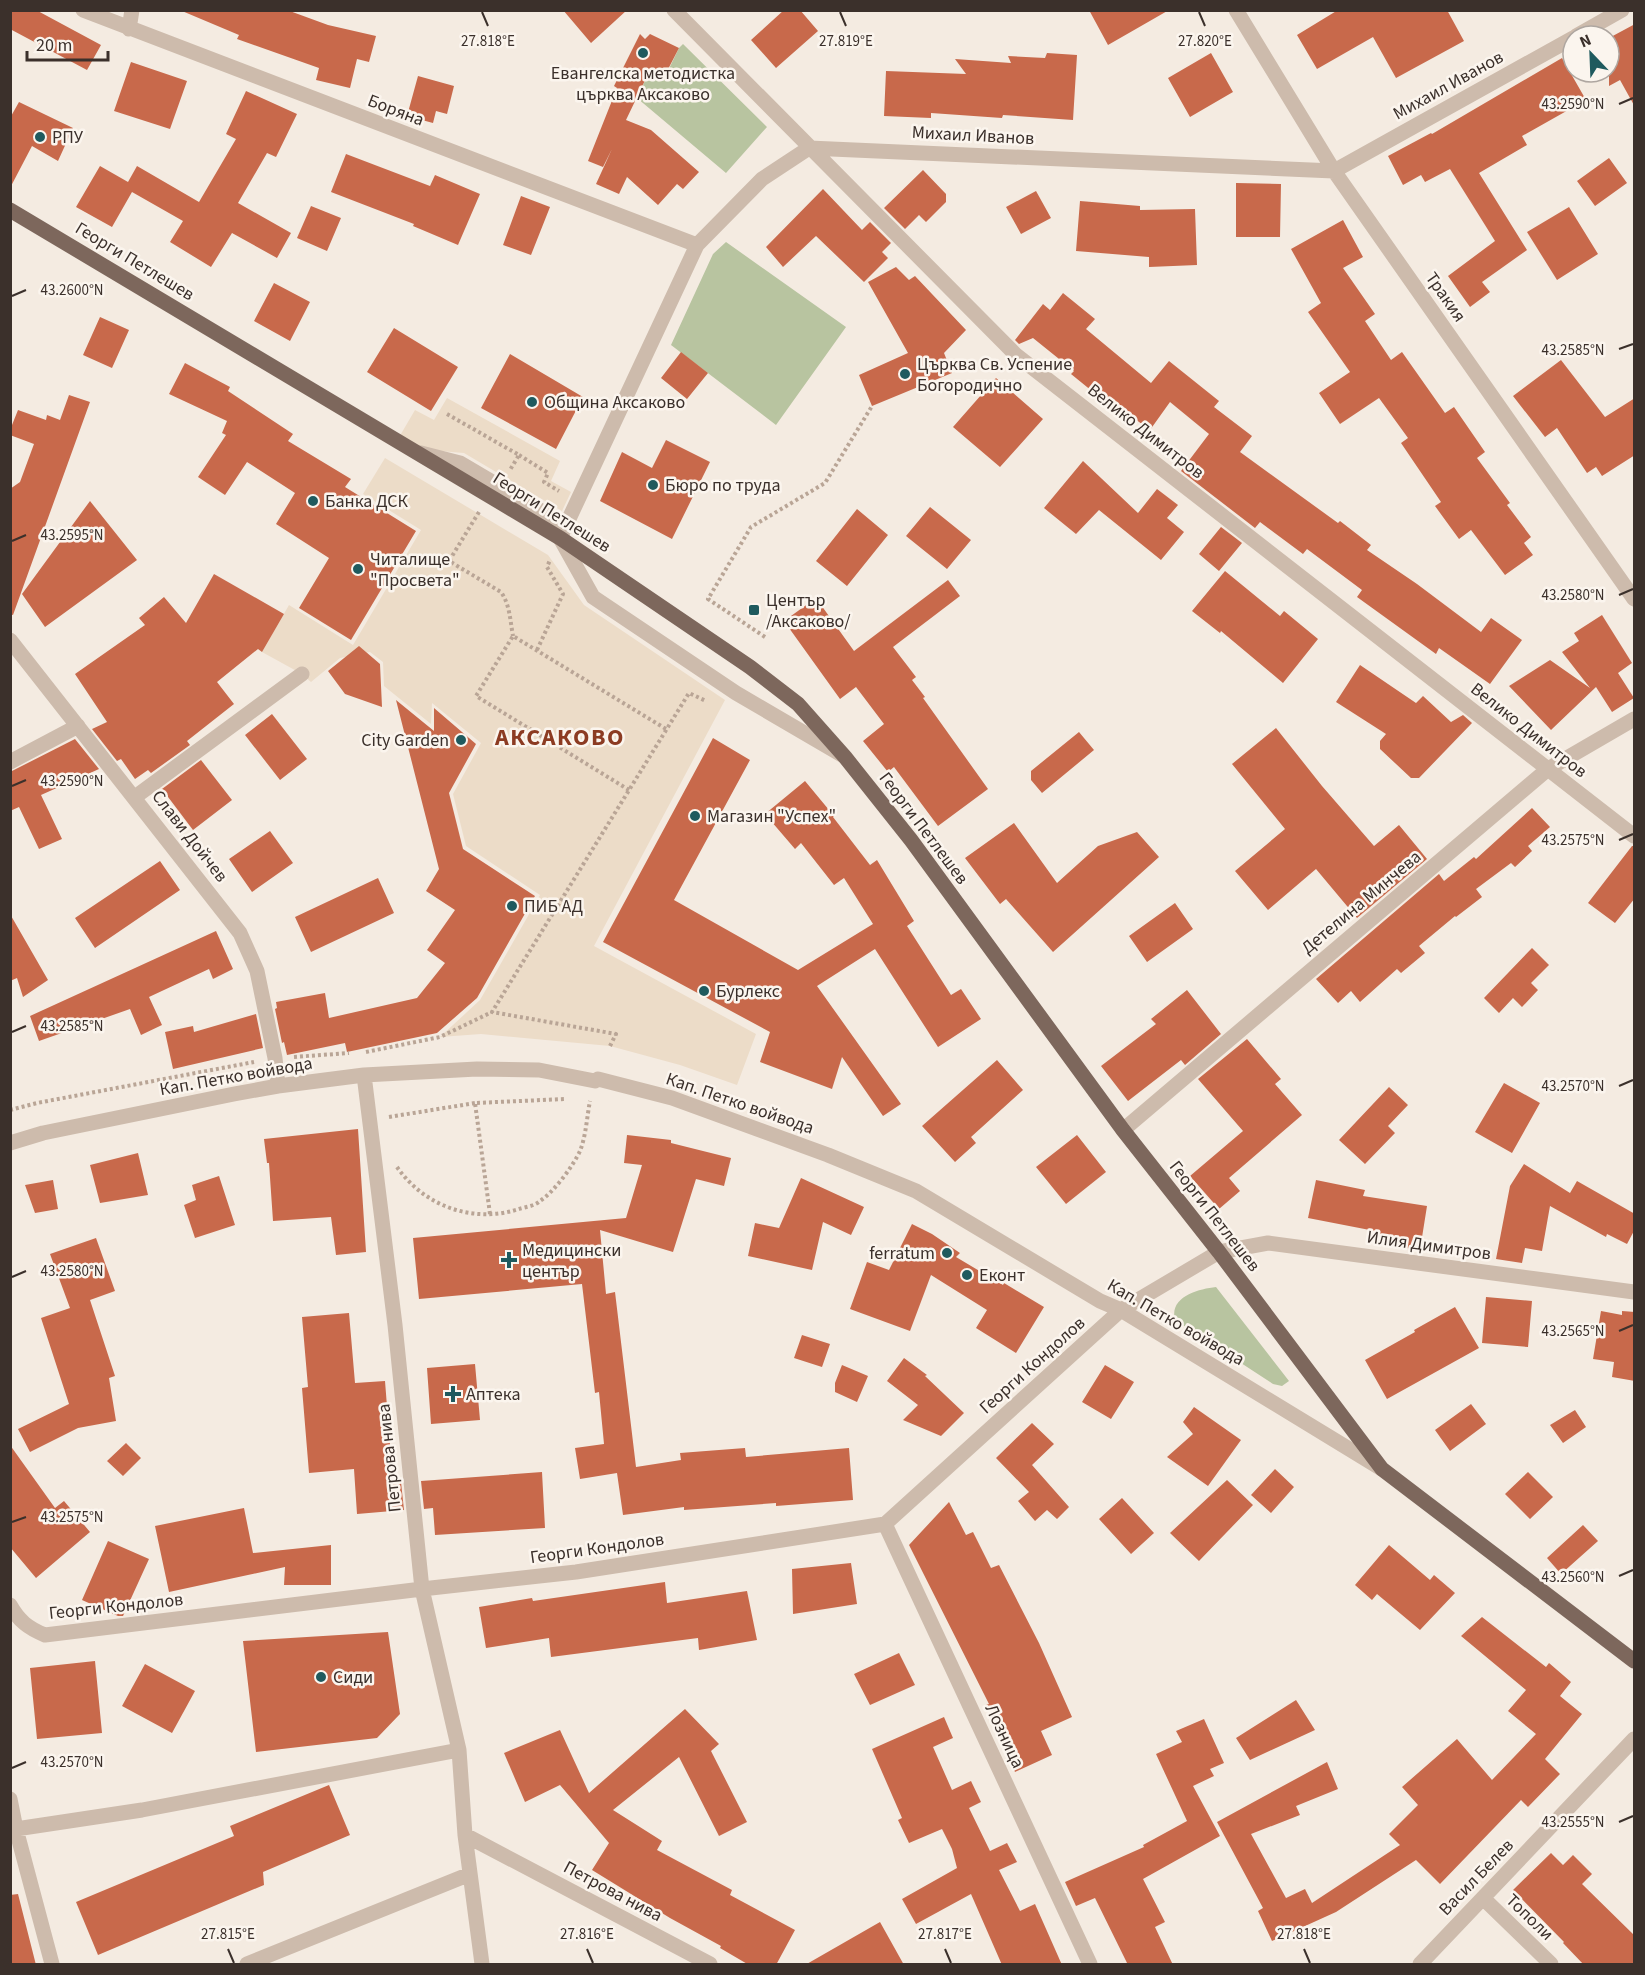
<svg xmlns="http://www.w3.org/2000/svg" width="1645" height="1975" viewBox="0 0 1645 1975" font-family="'Source Sans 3',sans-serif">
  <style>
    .green { fill: #b8c4a0 }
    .plaza { fill: #ecdcc8 }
    .building { fill: #c8694b }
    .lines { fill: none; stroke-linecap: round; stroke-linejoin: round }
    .path { stroke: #b9a596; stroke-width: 4; stroke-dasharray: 3 3; stroke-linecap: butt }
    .minor { stroke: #cdbbac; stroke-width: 15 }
    .major { stroke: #7d675c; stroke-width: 15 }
    .ticks { fill: none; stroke: #3b302b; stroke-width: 2 }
    .poi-dot { fill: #1f5a5e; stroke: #fbf5ee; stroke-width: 2 }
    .labels { text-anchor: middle; stroke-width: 5; stroke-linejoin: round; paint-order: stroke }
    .poi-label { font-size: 18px; fill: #3b302b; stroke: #fbf5ee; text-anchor: start }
    .street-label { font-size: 18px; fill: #3b302b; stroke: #fbf5ee }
    .district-label { font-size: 24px; font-weight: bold; letter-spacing: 1.5px; fill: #8c3b22; stroke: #fbf5ee }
    .ticks-label { font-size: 15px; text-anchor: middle; fill: #3b302b; stroke: #fbf5ee; stroke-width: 5; stroke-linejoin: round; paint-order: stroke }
  </style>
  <rect width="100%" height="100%" fill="#f4ebe1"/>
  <path class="green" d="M683,44L767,127L726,173L637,98L650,70L665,77L679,48Z
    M726,242L846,327L776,425L671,345L713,254Z
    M1216,1287L1289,1381L1282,1386L1273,1384L1175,1320C1169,1297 1198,1289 1216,1287Z"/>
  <path class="plaza" d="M447,398L560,461L551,481L571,492L562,511L464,453L415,449L398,439L415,410L434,420Z
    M385,458L548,555L584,605L725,700L594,946L756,1034L737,1085L680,1065L610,1046L481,1034L440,1037L480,1000L540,895L466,846L453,794L481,743L432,703L431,724L384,686L383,662L370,652L340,658L311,682L302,674L262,652L289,605L353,645L421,530L363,494Z"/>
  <path class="building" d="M10,10H36L101,45L87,70L10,29Z
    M287,10L328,25L376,36L369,62L357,59L350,88L316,80L319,68L237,39L239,35L182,11Z
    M563,10H627L591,43Z
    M784,10H800L818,31L776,68L751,40Z
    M1089,10H1169L1108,45Z
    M1338,10H1447L1464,41L1396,78L1373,37L1317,69L1297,35Z
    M1635,24V107L1620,80L1609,86V38Z
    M640,34L645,39L650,34L679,48L664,77L650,70L626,120L651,130L699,172L683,189L677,184L658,205L627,177L619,194L596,184L612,149L603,167L588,161L617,88L614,86Z
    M1047,53L1077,55L1073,120L1003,115L1002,118L931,113V118L884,116L886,71L966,74L955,59L1011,63L1008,56L1045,58Z
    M1211,53L1233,92L1190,117L1168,78Z
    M1562,58L1586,100L1522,136L1527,145L1479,173L1527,250L1482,282L1490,292L1470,307L1448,276L1495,241L1450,169L1425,182L1421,175L1403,185L1388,156L1431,133L1432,134Z
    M131,62L187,81L170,129L114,111Z
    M418,76L454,86L447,114L436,111L433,123L407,116Z
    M246,91L297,114L276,157L267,153L238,203L291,233L277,258L232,233L211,267L170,242L183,221L132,192L112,227L76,207L100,166L128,182L137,166L199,202L236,139L226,134Z
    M19,102L73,128L58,161L32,146L10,188V118Z
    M346,154L430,186L435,175L480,194L458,245L413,226L414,224L331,192Z
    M1609,158L1627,183L1595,206L1577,181Z
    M923,170L946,194V202L926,222L919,215L905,229L884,208Z
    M1236,183L1281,184L1280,237H1236Z
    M823,189L862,230L870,222L891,243L882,252L888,258L864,282L816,236L783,267L766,247Z
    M1036,191L1051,218L1021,234L1006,207Z
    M521,196L550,207L531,255L503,245Z
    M1080,201L1140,206V210L1195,209L1197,265L1149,267V257L1076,251Z
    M311,206L341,218L327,251L297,238Z
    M1569,207L1598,254L1557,280L1527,232Z
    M1343,220L1363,257L1343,268L1375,314L1365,321L1391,360L1402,352L1445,413L1454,407L1485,452L1477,458L1510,503L1507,505L1531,537L1524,543L1533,555L1505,575L1471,530L1459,539L1435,506L1441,502L1401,443L1408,438L1379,398L1340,424L1319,393L1350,372L1308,312L1321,303L1291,249Z
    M896,267L909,280L915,276L966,330L944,353L952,373L872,406L859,375L908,353L868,282Z
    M274,283L310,302L290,341L254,321Z
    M1063,293L1095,319L1086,329L1151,383L1169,361L1219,401L1214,407L1252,436L1240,452L1338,523L1340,521L1371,545L1367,550L1417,584L1481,632L1491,618L1522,640L1490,684L1439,648L1436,654L1357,597L1362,590L1307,549L1303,554L1260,522L1255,528L1181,471L1209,434L1170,402L1150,430L1105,397L1103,400L1071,374L1074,371L1033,338L1019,344L1015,340L1043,304L1050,310Z
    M100,317L129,330L112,368L83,355Z
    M394,328L458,367L431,411L367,372Z
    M681,352L708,373L687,399L661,378Z
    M510,354L583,397L556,449L481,408Z
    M1561,360L1605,417L1635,398V455L1602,476L1596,467L1587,473L1557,428L1545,437L1513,396Z
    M185,363L230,387L228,391L293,434L288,441L351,479L345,487L416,531L351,640L299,608L329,558L276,524L295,493L247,462L225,495L198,477L226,435L222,433L227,421L169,394Z
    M996,378L1043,419L1000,467L953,427Z
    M69,395L90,402L13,615L10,614V489L20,482L34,444L10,435V430L18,410L46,420L47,415L60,420Z
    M666,440L710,462L672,539L600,501L622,452L652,468Z
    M1083,461L1138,513L1157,489L1178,505L1167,518L1184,532L1161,560L1099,510L1076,534L1044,508Z
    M90,501L137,560L45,627L22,594Z
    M930,507L971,540L947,569L906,536Z
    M857,509L888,535L847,586L816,561Z
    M1221,527L1242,543L1219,571L1199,554Z
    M1225,571L1280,616L1284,611L1318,639L1283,683L1221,631L1220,633L1192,611Z
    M214,574L284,614L262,652L258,649L217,682L234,704L187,741L190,745L151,773L148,770L135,779L121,759L117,761L92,729L107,722L75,674L145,625L139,618L164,597L186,623Z
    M948,580L960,596L893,647L916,677L912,680L925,697L923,698L988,789L938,826L894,767L888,772L863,741L884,724L856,687L840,699L784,621L816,598L854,651Z
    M1602,615L1632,663L1618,673L1634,698L1612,712L1596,687L1551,730L1509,686L1550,660L1590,688L1562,652L1579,641L1574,633Z
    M359,646L380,664L382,707L345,694L328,671Z
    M1360,665L1416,703L1423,696L1451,722L1463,715L1472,723L1419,778H1411L1380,749V741L1386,734L1336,702Z
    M396,700L434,731V708L476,744L449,793L463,849L535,896L477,998L437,1033L347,1052L345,1043L287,1055L284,1042L282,1043L275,1009L277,1008L276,1002L325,993L329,1018L417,998L445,963L427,950L455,910L426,891L439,869Z
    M272,714L307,759L280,780L245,735Z
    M1276,728L1322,786L1374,846L1399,825L1427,859L1357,918L1316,869L1268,910L1235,871L1285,829L1232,764Z
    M1079,732L1094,750L1042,793L1031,780V771Z
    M713,738L750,760L674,900L798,970L873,924L844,878L834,885L801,843L795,849L765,814L805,781L834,816L833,817L870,865L877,860L914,921L907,926L951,995L961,989L981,1019L938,1047L875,949L817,986L901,1104L883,1116L842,1057L832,1089L760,1062L770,1032L603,942Z
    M75,739L99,769L41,795L62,839L39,849L19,807L10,811V772Z
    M201,760L232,800L193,830L162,789Z
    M1532,808L1550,827L1528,846L1532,851L1515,867L1511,863L1476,889L1482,897L1456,917L1455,916L1419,946L1425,953L1401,973L1397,969L1360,1002L1351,991L1338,1003L1316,979L1439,874L1444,881L1474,857L1476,859Z
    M1014,823L1057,883L1098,846L1137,832L1159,857L1053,952L1006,899L1000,904L965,858Z
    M270,831L293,863L252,892L229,859Z
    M1632,846H1635V898L1615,923L1588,903Z
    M160,861L180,890L95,948L75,918Z
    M378,878L394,913L311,952L295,917Z
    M1175,903L1193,929L1147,962L1129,936Z
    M10,914L48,980L23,997L17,978L10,981Z
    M216,931L233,969L213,979L209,969L149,997L162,1025L141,1035L130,1009L39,1041L30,1016Z
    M1532,948L1549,965L1531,983L1538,990L1522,1007L1513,998L1499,1013L1484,998Z
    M1187,990L1221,1034L1185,1065L1181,1060L1128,1101L1101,1066L1156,1024L1151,1019Z
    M256,1014L263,1048L173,1069L165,1032L193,1026L194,1032Z
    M1247,1039L1281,1079L1275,1084L1302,1115L1229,1178L1240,1191L1219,1209L1190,1176L1243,1131L1198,1079Z
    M997,1060L1023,1090L971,1137L976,1143L955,1162L922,1126Z
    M1504,1083L1540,1103L1512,1153L1475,1132Z
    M1389,1087L1408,1105L1388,1126L1395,1133L1365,1164L1339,1140Z
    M358,1129L366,1252L336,1255L331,1217L273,1221L269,1163H267L264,1139Z
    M627,1135L671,1140V1143L731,1158L724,1186L696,1179L673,1252L600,1230L606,1294L615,1292L636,1467L681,1460L680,1453L745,1448L746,1457L849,1448L853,1500L776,1506V1503L684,1510V1507L623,1515L617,1473L580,1479L575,1448L604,1444L599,1392L595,1393L582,1284L419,1299L413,1238L626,1218L642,1165L624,1163Z
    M1077,1135L1106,1172L1066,1204L1036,1167Z
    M138,1153L148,1195L100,1203L90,1165Z
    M1524,1164L1570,1193L1577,1181L1635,1214V1229L1627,1244L1607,1234L1606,1237L1550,1206L1542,1251L1525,1248L1522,1263L1496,1259L1510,1186Z
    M219,1176L235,1225L195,1238L184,1205L196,1200L192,1185Z
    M801,1178L864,1207L851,1235L823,1222L812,1270L748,1256L755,1223L779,1228Z
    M53,1180L58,1209L35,1213L25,1185Z
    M1316,1180L1365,1190L1363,1196L1427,1206L1420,1250L1378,1244L1380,1232L1308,1218Z
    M912,1224L932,1234L960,1253L956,1257L1003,1285L1004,1283L1044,1307L1016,1353L976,1328L987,1310L931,1275L910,1331L850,1309L867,1262L889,1270Z
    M96,1238L115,1291L90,1300L115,1376L109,1378L116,1421L78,1428L30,1452L18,1429L69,1404L41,1318L70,1308L50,1254Z
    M1486,1297L1532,1301L1528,1347L1482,1343Z
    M1455,1307L1479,1348L1387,1399L1365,1360L1415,1332L1414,1330Z
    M1601,1311L1622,1315V1311L1635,1312V1381L1612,1377L1614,1362L1593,1359Z
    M349,1313L355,1383L385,1381L393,1483L401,1482L404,1510L357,1514L354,1469L309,1473L302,1388L308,1387L302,1317Z
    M802,1335L830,1344L822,1367L794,1358Z
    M904,1358L927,1375L925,1376L964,1413L941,1436L903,1420L918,1405L887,1381Z
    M475,1364L480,1420L431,1424L427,1368Z
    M842,1365L868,1376L857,1402L835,1392V1383Z
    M1105,1365L1134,1382L1111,1419L1082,1402Z
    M1471,1404L1486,1424L1450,1451L1435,1430Z
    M1194,1407L1241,1440L1208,1486L1167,1457L1193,1434L1183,1422Z
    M1575,1410L1586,1427L1563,1443L1550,1425Z
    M1032,1423L1054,1444L1032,1465L1069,1507L1057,1519L1047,1510L1035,1521L1018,1501L1029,1492L996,1458Z
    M126,1443L141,1458L123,1476L107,1461Z
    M10,1445L55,1508L64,1501L90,1532L36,1578L10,1547Z
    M1275,1469L1294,1487L1271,1513L1251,1495Z
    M542,1472L545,1528L435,1535L433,1508L424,1509L421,1481Z
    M1528,1472L1553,1497L1530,1519L1505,1494Z
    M1227,1480L1253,1505L1199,1561L1170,1533Z
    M1122,1498L1154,1533L1131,1554L1099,1519Z
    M949,1502L966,1535L973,1532L991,1568L999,1565L1039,1643L1072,1717L1041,1731L1052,1755L1015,1772L986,1705L989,1704L909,1545Z
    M244,1508L253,1553L331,1545V1585H284L285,1567L169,1592L155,1526Z
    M1583,1525L1598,1541L1561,1574L1547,1558Z
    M108,1541L149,1559L123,1616H118L82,1600Z
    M1389,1545L1430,1580L1434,1575L1455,1593L1420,1630L1377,1594L1372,1600L1355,1585Z
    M851,1563L857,1604L793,1614L792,1569Z
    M665,1582L667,1603L747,1591L757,1640L699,1650L698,1638L551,1657L549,1638L486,1648L479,1607L532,1598L533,1601Z
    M1482,1617L1546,1667L1549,1663L1571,1682L1560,1696L1582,1714L1545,1759L1560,1774L1528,1807L1521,1800L1440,1884L1416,1860L1336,1912L1272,1941L1258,1911L1263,1908L1217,1822L1327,1762L1338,1789L1296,1806L1300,1815L1251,1834L1286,1898L1305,1889L1312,1903L1400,1845L1389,1834L1418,1805L1402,1787L1457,1739L1492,1780L1536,1734L1508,1711L1526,1690L1461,1636Z
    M388,1632L400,1714L377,1738L256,1752L243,1641Z
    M899,1653L915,1685L870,1705L854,1674Z
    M95,1661L102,1733L37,1739L30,1668Z
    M145,1664L195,1691L172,1733L122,1706Z
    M1296,1700L1315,1730L1250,1760L1236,1738Z
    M685,1709L719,1744L711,1751L747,1822L719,1836L679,1757L613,1810L662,1841L657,1850L732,1890L730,1895L795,1930L776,1965H749L720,1948L721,1946L670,1918L592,1870L609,1843L560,1785L525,1802L504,1753L560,1730L589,1793Z
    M944,1717L953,1738L933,1747L952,1790L971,1781L981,1802L969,1808L990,1851L1007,1843L1017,1862L999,1870L1020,1911L1035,1904L1062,1965H1002L971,1894L916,1924L902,1899L957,1868L952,1849L942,1829L909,1843L898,1820L902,1818L872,1749Z
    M1204,1719L1224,1763L1210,1769L1214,1776L1193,1786L1220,1836L1143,1879L1165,1922L1155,1927L1173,1965H1128L1095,1898L1076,1906L1065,1882L1144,1847L1143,1845L1187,1821L1156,1754L1182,1742L1176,1731Z
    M329,1785L350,1835L263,1872L264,1885L98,1955L76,1902L234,1836L230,1826Z
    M1551,1853L1563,1865L1573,1855L1592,1874L1582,1884L1635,1936V1965H1584L1563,1943L1564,1942L1513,1890Z
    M18,1894L36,1965H10V1895Z
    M880,1922L904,1965H805Z"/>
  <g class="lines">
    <path class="path" d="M447,414L519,455L510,470
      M519,455L548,473L544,482L559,491
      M479,512L449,561L501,592C510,605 510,620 513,636
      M765,637L708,599L751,527L825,483L872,406
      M537,650L563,594L547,567L550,560
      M629,790L476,696L513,636L666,729
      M610,1046L616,1034L492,1012L689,693L706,701
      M366,1052L440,1037L492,1012
      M294,1057L349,1053
      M10,1110L37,1103L254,1062
      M389,1117L475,1103
      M397,1167C424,1206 473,1224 519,1209C525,1207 535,1206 540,1201C554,1192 573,1166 580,1151C586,1136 587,1116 590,1101
      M490,1214L475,1103L565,1099"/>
    <path class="minor" d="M83,10L697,245
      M674,10L1016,355L1634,836
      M1236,10L1334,171L1634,599
      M129,29L132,10
      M1576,36L1622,10
      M421,453L460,463L565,525
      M10,640L240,933L257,971L275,1058L278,1086
      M842,755L736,693L593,597L560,538L697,245L762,179L809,148L1334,171L1573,38
      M10,762L78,726
      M135,797L302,674
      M364,1075L395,1325L422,1589L459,1750L465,1835L482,1964
      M1123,1130L1548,769L1634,719
      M10,1143L43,1133L234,1094L278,1086L364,1075L477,1069L539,1070L595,1081L598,1079L672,1098L828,1155L916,1191L1100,1301L1121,1310L1382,1469
      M885,1524L1090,1964
      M10,1605C19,1621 28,1628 45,1635L422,1589L576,1572L885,1524L1121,1310L1219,1252L1268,1243L1634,1292
      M10,1799L16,1829L52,1964
      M16,1829L142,1810L459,1750
      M465,1835L710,1964
      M1483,1898L1551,1964
      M247,1964L470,1874
      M1420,1964L1634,1739"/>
    <path class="major" d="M10,210L560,538L750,667L798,704L845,757L911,840L1123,1130L1219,1252L1382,1469L1634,1661"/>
  </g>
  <path class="ticks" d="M482,12L488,26M840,12L846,26M1199,12L1205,26M1619,104L1633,98M12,296L26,290M1619,349L1633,344M12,541L26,535M1619,595L1633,589M12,786L26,780M1619,840L1633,834M12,1032L26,1026M1619,1086L1633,1080M12,1277L26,1271M1619,1331L1633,1325M12,1522L26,1517M1619,1576L1633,1570M12,1768L26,1762M1619,1822L1633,1816M228,1949L234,1963M587,1949L593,1963M945,1949L951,1963M1304,1949L1310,1963"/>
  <g class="poi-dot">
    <circle cx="643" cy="53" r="6"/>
    <circle cx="40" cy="137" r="6"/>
    <circle cx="905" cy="374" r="6"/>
    <circle cx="532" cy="402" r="6"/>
    <circle cx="653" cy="485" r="6"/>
    <circle cx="313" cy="501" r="6"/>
    <circle cx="358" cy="569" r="6"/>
    <rect x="748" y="604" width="12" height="12" rx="3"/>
    <circle cx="461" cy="740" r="6"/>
    <circle cx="695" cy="816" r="6"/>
    <circle cx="512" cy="906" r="6"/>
    <circle cx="704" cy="991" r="6"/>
    <circle cx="947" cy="1253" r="6"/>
    <path d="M506 1251h6v6h6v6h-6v6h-6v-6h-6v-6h6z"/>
    <circle cx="967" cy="1275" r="6"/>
    <path d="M450 1385h6v6h6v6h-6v6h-6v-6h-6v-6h6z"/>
    <circle cx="321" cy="1677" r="6"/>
  </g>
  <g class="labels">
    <g class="poi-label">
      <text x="643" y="79" text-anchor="middle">Евангелска методистка<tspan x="643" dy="21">църква Аксаково</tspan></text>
      <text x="52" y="143">РПУ</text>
      <text x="917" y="370">Църква Св. Успение<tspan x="917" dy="21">Богородично</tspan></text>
      <text x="544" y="408">Община Аксаково</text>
      <text x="665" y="491">Бюро по труда</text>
      <text x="325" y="507">Банка ДСК</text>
      <text x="370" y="565">Читалище<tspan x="370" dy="21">"Просвета"</tspan></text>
      <text x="766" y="606">Център<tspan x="766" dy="21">/Аксаково/</tspan></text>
      <text x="449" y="746" text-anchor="end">City Garden</text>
      <text x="707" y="822">Магазин "Успех"</text>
      <text x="524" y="912">ПИБ АД</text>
      <text x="716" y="997">Бурлекс</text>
      <text x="522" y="1256">Медицински<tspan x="522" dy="21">център</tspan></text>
      <text x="935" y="1259" text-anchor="end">ferratum</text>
      <text x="979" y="1281">Еконт</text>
      <text x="466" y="1400">Аптека</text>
      <text x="333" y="1683">Сиди</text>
    </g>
    <g class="street-label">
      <text transform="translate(1448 85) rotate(-29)" y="6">Михаил Иванов</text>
      <text transform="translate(396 110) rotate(21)" y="6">Боряна</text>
      <text transform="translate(973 135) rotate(3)" y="6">Михаил Иванов</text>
      <text transform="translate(135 261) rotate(31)" y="6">Георги Петлешев</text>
      <text transform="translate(1446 297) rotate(55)" y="6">Тракия</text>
      <text transform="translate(1146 431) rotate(38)" y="6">Велико Димитров</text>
      <text transform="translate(552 512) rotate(32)" y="6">Георги Петлешев</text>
      <text transform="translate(1529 730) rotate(38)" y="6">Велико Димитров</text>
      <text transform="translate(924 828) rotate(53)" y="6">Георги Петлешев</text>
      <text transform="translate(190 836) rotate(52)" y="6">Слави Дойчев</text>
      <text transform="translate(1361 902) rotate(-40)" y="6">Детелина Минчева</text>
      <text transform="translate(236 1076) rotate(-10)" y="6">Кап. Петко войвода</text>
      <text transform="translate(740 1103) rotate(19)" y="6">Кап. Петко войвода</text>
      <text transform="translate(1215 1216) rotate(52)" y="6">Георги Петлешев</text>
      <text transform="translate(1429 1245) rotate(8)" y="6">Илия Димитров</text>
      <text transform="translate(1176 1322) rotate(30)" y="6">Кап. Петко войвода</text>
      <text transform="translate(1032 1365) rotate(-42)" y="6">Георги Кондолов</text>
      <text transform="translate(389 1458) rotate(-96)" y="6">Петрова нива</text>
      <text transform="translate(597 1548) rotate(-8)" y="6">Георги Кондолов</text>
      <text transform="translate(116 1606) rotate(-6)" y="6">Георги Кондолов</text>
      <text transform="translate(1005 1736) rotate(65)" y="6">Лозница</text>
      <text transform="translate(1476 1877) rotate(-46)" y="6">Васил Белев</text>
      <text transform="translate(613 1891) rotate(28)" y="6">Петрова нива</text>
      <text transform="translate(1530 1917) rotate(44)" y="6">Тополи</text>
    </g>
    <g class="district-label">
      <text x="560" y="745">АКСАКОВО</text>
    </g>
  </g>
  <g class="ticks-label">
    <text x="488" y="46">27.818°E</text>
    <text x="846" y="46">27.819°E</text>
    <text x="1205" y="46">27.820°E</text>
    <text x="1573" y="109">43.2590°N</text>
    <text x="72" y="295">43.2600°N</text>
    <text x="1573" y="355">43.2585°N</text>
    <text x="72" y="540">43.2595°N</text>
    <text x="1573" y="600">43.2580°N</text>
    <text x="72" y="786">43.2590°N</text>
    <text x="1573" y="845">43.2575°N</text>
    <text x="72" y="1031">43.2585°N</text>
    <text x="1573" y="1091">43.2570°N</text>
    <text x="72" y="1276">43.2580°N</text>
    <text x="1573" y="1336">43.2565°N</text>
    <text x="72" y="1522">43.2575°N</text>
    <text x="1573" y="1582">43.2560°N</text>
    <text x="72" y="1767">43.2570°N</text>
    <text x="1573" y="1827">43.2555°N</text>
    <text x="228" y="1939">27.815°E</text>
    <text x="587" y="1939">27.816°E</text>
    <text x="945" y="1939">27.817°E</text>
    <text x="1304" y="1939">27.818°E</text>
  </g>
  <rect width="1645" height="1975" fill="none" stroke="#3b302b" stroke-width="24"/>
  <g transform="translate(1591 54) rotate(337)"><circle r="28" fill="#fbf5ee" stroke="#aea6a0" stroke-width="1.5"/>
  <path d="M0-4.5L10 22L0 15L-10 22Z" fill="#1f5a5e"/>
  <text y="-9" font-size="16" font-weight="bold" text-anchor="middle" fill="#3b302b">N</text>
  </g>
  <path d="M27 51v9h81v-9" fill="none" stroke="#3b302b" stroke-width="3"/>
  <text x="36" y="51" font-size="18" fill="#3b302b" stroke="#fbf5ee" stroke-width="4.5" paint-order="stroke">20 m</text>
</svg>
